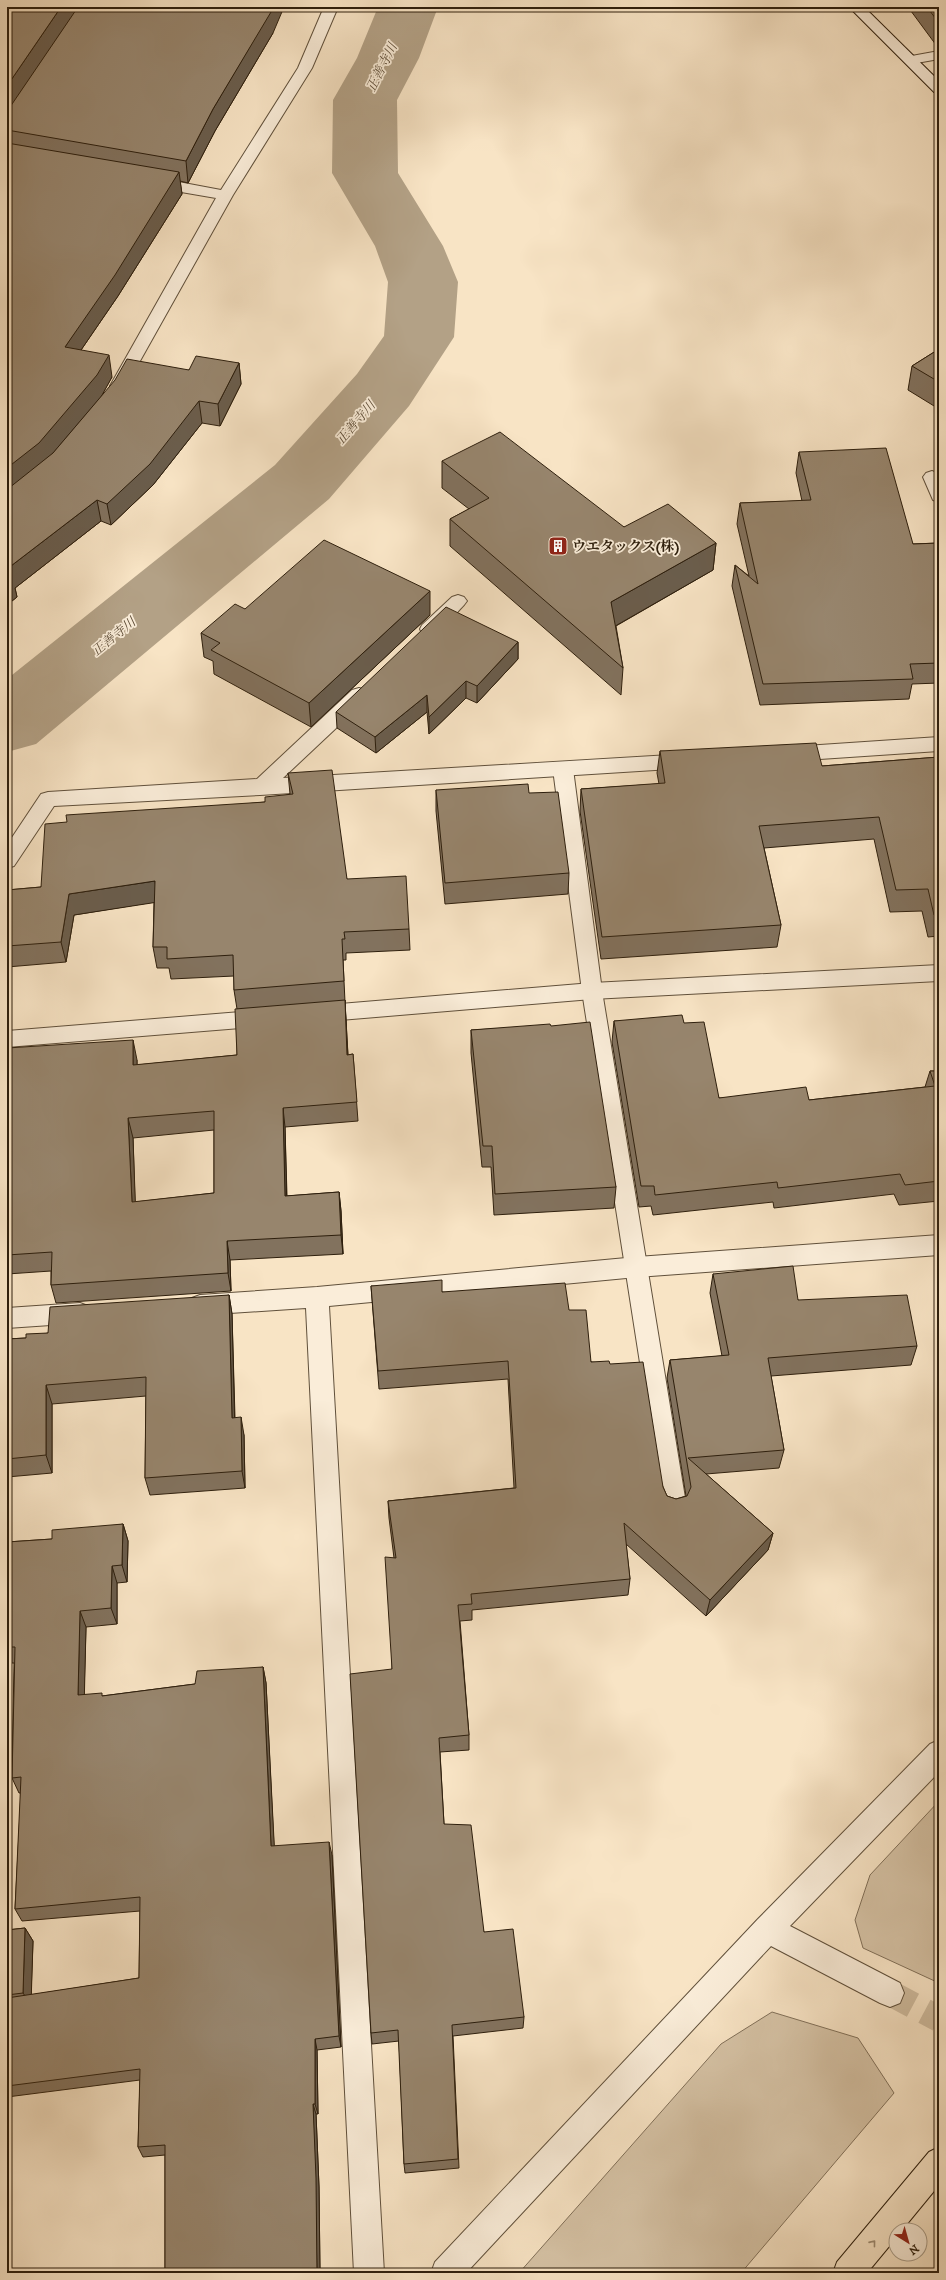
<svg xmlns="http://www.w3.org/2000/svg" width="946" height="2280" viewBox="0 0 946 2280" font-family="'IM FELL DW Pica','Noto Serif JP',serif">
  <style>
    .green { fill: #d6c3a6; stroke: #82715a }
    .lines { fill: none; stroke-linecap: round; stroke-linejoin: round }
    .river { fill: #b3a186; fill-rule: evenodd }
    .street-tunnel { stroke: #d0bda0; stroke-width: 26; stroke-dasharray: 26 13; stroke-linecap: butt }
    .lane-casing { stroke: #60503b; stroke-width: 2 }
    .street-casing { stroke: #60503b; stroke-width: 2 }
    .secondary-casing { stroke: #2e1f0d; stroke-width: 2 }
    .highway-casing { stroke: #2e1f0d; stroke-width: 2 }
    .lane { fill: #faedd9; fill-rule: evenodd }
    .street { fill: #faedd9; fill-rule: evenodd }
    .secondary { fill: #faedd9; fill-rule: evenodd }
    .highway { fill: #f8e4c5; fill-rule: evenodd }
    .wall { fill: #82725e; stroke: #2e1f0d; fill-rule: evenodd }
    .shaded-wall { fill: #6a5d4c; stroke: #2e1f0d }
    .building { fill: #97856d; stroke: #2e1f0d; fill-rule: evenodd }
    .oneway { stroke: #9d8b72 }
    .labels { text-anchor: middle; stroke-width: 3.5; stroke-linejoin: round; paint-order: stroke }
    .far-water-label { font-size: 13px; font-style: italic; fill: #5d4c37; stroke: #faedd9 }
    .poi-label { font-size: 14px; font-weight: bold; fill: #2e1f0d; stroke: #faedd9; text-anchor: start }
  </style>
  <rect width="100%" height="100%" fill="#f8e4c5"/>
  <filter id="stains"><feTurbulence type="fractalNoise" baseFrequency=".005" numOctaves="4"/><feColorMatrix values="0 0 0 0 .2 0 0 0 0 .09 0 0 0 0 .02 0 0 0 .5 -.17"/></filter>
  <radialGradient id="worn" r=".72"><stop offset=".6" stop-color="#630" stop-opacity="0"/><stop offset="1" stop-color="#630" stop-opacity=".3"/></radialGradient>
  <path class="green" d="M939,1801V1983L863,1948L855,1920L870,1875Z
    M772,2012L858,2038L894,2093L741,2273H519L721,2044Z"/>
  <g class="lines">
    <path class="river" d="M378,7H438L419,58L397,100L398,173L443,246L458,282L454,337L409,406L329,499L36,744L7,752V679L275,465L357,374L384,336L388,282L375,246L332,173L333,100L357,58Z"/>
    <path class="street-tunnel" d="M890,1993L939,2019"/>
    <g class="lane-casing">
      <path id="lane" d="M563,762L570,764L573,769L602,991L686,1504L683,1512L674,1515L665,1512L662,1504L582,991L553,769L556,764Z"/>
    </g>
    <g class="street-casing">
      <path id="street" d="M324,7H338L312,68L233,195L126,386L124,390H112L110,386L216,198L152,187L147,185L144,182L147,179L152,177L221,190L298,68Z
        M939,51V59L911,64L904,60L906,57Z
        M932,471L939,474V502L933,500L923,477L926,473Z
        M458,595L464,597L467,601L464,605C453,616 439,638 422,633L420,629L422,625L452,597Z
        M359,688L366,690L368,695L366,700L283,778L687,754L694,756L697,761L694,766L687,768L260,795L54,806L14,866L7,868V845L41,794L48,792L257,779L352,690Z
        M939,737V751L790,761L783,759L780,754L783,749L790,747Z
        M939,965V981L592,999L316,1022L309,1020L305,1014L309,1008L316,1006L592,983Z
        M265,1010L272,1012L276,1018L272,1024L265,1026L7,1047V1031Z
        M939,1235V1255L637,1277L329,1306L384,2273H354L306,1308L200,1315L192,1312L188,1305L192,1298L200,1295L317,1287L637,1257Z
        M80,1303L88,1306L92,1313L88,1320L80,1323L7,1328V1308Z
        M939,1740V1772L790,1926L900,1983L904,1993L900,2003L890,2007L880,2003L771,1946L466,2273H431L435,2262L758,1919L930,1744Z"/>
    </g>
    <g class="secondary-casing">
      <path id="secondary" d="M849,7H864L939,81V93L934,92Z"/>
    </g>
    <g class="highway-casing">
      <path id="highway" d="M939,2147V2185L902,2230H896V2238L867,2273H833L837,2262L929,2152Z"/>
    </g>
    <use href="#lane" class="lane"/>
    <use href="#street" class="street"/>
    <use href="#secondary" class="secondary"/>
    <use href="#highway" class="highway"/>
  </g>
  <path class="wall" d="M7,7L273,33L215,131L188,183L180,181L182,194L118,296L81,350L112,377L101,396L189,370L239,363L241,384L220,426L202,423L153,485L111,525L101,521L15,588L17,597L7,605Z
    M908,7H939V49Z
    M939,349V409L908,390L912,366Z
    M799,452L913,544L939,543V683L912,684L909,699L760,705L732,586L735,565L749,576L737,524L740,503L802,501L796,473Z
    M442,461L624,527L716,543L713,570L616,626L623,668L621,695L450,546V519L469,509L442,488Z
    M245,609L430,615L311,727L214,674L213,661L204,657L201,633Z
    M518,642V659L477,703L466,698L429,734L427,712L376,753L337,728L336,712Z
    M660,751L822,766L939,757V936L928,937L922,911L890,912L874,839L764,848L781,925L777,947L601,959L580,811L581,789L659,784L657,773Z
    M288,773L347,879L409,929L410,950L346,953V960H343L345,1002L348,1055L353,1054L358,1121L285,1127L287,1196L339,1192L341,1211L343,1254L230,1260L231,1291L56,1303L51,1285V1271L7,1274V1048L137,1060V1065L237,1055V1009L234,990V976L171,979L169,968H157L153,947L154,902L74,915L66,962L7,967V890L41,887L67,822L265,802L290,794ZM214,1130V1193L135,1202L133,1138Z
    M436,790L569,873L568,894L445,904L436,811Z
    M614,1021L684,1023L719,1098L809,1100L925,1087L930,1071H937L939,1065V1201L899,1205L894,1194L774,1208L773,1202L653,1215L651,1206L639,1207L612,1042Z
    M551,1026L616,1187L614,1208L494,1215L491,1167H482L471,1053V1030Z
    M713,1274L798,1300L917,1346L911,1365L771,1376L784,1450L779,1468L706,1474L773,1533L768,1550L706,1616L626,1544L630,1579L628,1595L472,1610V1620L460,1621L469,1735V1750L440,1752L444,1824L484,1932L524,2017L523,2028L453,2036L459,2168L405,2173L404,2164L399,2041L372,2044L371,2033L392,1669L394,1558L389,1518L388,1501L514,1488L508,1379L379,1389L371,1286L442,1292L569,1310L591,1362L610,1364L667,1496L676,1499L686,1496L667,1378L670,1360L722,1356L710,1293Z
    M229,1295L232,1314L235,1418L244,1435L245,1488L150,1495L145,1478L146,1396L52,1404V1473L7,1477V1339L26,1338L48,1333Z
    M123,1524L128,1541L127,1582L117,1583V1624L86,1627L84,1695L102,1696L195,1684L263,1667L266,1683L274,1846L332,1855L341,2047L317,2050L318,2114H316L319,2187L320,2273H165V2155L143,2157L138,2147L140,2080L7,2097V1930L25,1928L33,1941L31,1995L139,1978L140,1911L22,1921L15,1909L21,1793H19L12,1778L14,1663H7V1542L52,1539Z"/>
  <path class="shaded-wall" d="M61,7H79L7,113V86Z
    M273,7H284L273,33L215,131L188,183L186,161L213,109Z
    M179,172L182,194L118,296L68,369L65,347Z
    M109,355L112,377L101,397L43,465L7,493V468Z
    M239,363L241,384L220,426L218,404Z
    M199,401L202,423L153,485L111,525L107,504Z
    M97,500L101,521L15,588L17,597L7,605V569Z
    M716,543L713,570L610,629L611,602Z
    M430,591V615L311,727L309,703Z
    M518,642V659L477,703V686Z
    M466,681V698L429,734V717Z
    M427,695V712L376,753L375,737Z
    M155,881L158,902L74,915L66,962L61,942L69,894Z
    M345,1000L346,1021L349,1075L347,1055Z
    M133,1040L137,1060V1085L133,1065Z
    M283,1108L285,1127L287,1215L285,1196Z
    M128,1118L133,1138L136,1221L132,1202Z
    M339,1192L341,1211L343,1254L341,1235Z
    M227,1241L230,1260L231,1291L228,1273Z
    M229,1295L232,1314L235,1436L232,1418Z
    M46,1385L52,1404V1473L46,1455Z
    M241,1417L244,1435L245,1488L242,1471Z
    M123,1524L128,1541L127,1582L122,1565Z
    M773,1533L768,1550L706,1616L710,1600Z
    M112,1566L117,1583V1624L111,1608Z
    M80,1611L86,1627L84,1711L78,1695Z
    M263,1667L266,1683L275,1860L271,1846Z
    M329,1842L332,1855L341,2047L339,2036Z
    M25,1928L33,1941L31,2005L23,1993Z
    M315,2039L317,2050L318,2114L315,2104Z
    M313,2104L316,2114L319,2187L320,2273H317Z"/>
  <path class="building" d="M7,7H61L7,86Z
    M78,7H273L271,12L213,109L186,161L7,130V110H8Z
    M927,7H939V23Z
    M7,143L179,172L115,275L65,347L109,355L97,375L39,443L7,468Z
    M939,349V382L912,366Z
    M196,356L239,363L218,404L199,401L150,464L107,504L97,500L7,569V488H9L53,453L115,380L127,359L189,370Z
    M500,432L624,527L668,504L716,543L611,602L623,668L450,519L489,498L442,461Z
    M886,448L913,544L939,543V663L910,664L913,679L763,684L735,565L758,584L740,503L811,500L799,452Z
    M324,540L430,591L309,703L211,650L220,643L201,633L235,604L245,609Z
    M7,572L12,575L7,580Z
    M446,607L518,642L477,686L466,681L429,717L427,695L375,737L336,712Z
    M816,743L822,766L939,757V915H934L928,889L896,890L879,817L759,826L781,925L602,937L581,789L665,783L660,751Z
    M332,770L347,879L406,876L409,929L344,932L345,939H342L344,981L234,990L233,955L167,959V947H153L155,881L69,894L61,942L7,946V890L41,887L45,824L67,822L66,815L265,802V797L293,794L288,773Z
    M528,784L529,793L558,792L569,873L445,883L436,790Z
    M345,1000L347,1055L353,1054L357,1102L283,1108L285,1196L339,1192L341,1235L227,1241L228,1273L51,1285L52,1252L7,1255V1048L133,1040V1065L237,1055L235,1009ZM214,1111V1193L132,1202L128,1118Z
    M682,1015L684,1023L704,1022L719,1098L806,1087L809,1100L935,1086L930,1071H939V1181L905,1185L900,1174L778,1188L777,1182L655,1195L654,1186H641L614,1021Z
    M590,1022L616,1187L495,1194L492,1146H483L471,1030L550,1024L551,1026Z
    M793,1266L798,1300L907,1295L917,1346L768,1358L784,1450L688,1458L773,1533L710,1600L624,1523L630,1579L471,1594L472,1604L458,1605L469,1735L439,1738L444,1824L471,1825L484,1932L513,1929L524,2017L452,2025L458,2159L404,2164L398,2030L371,2033L350,1674L392,1669L385,1557L396,1558L388,1501L516,1488L508,1361L378,1371L371,1286L442,1280V1292L565,1283L569,1310H586L591,1362L609,1361L610,1364L643,1362L663,1487L667,1496L676,1499L687,1496L691,1487L670,1360L729,1355L713,1274Z
    M229,1295L232,1418L241,1417L242,1471L145,1478L146,1377L46,1385V1455L7,1459V1339L26,1338V1334L48,1333L50,1307Z
    M123,1524L122,1565L112,1566L111,1608L80,1611L78,1695L102,1693V1696L195,1684L197,1671L263,1667L271,1846L329,1842L339,2036L315,2039V2104H313L316,2178L317,2273H165V2145L138,2147L140,2069L7,2086V1998L139,1978L140,1897L15,1909L21,1777L12,1778L15,1647H7V1542L52,1539V1530Z
    M25,1928L23,1993L7,1995V1930Z"/>
  <defs><path id="oneway-chevron" d="M-2-3.5L2.5 0L-2 3.5" fill="none" stroke-width="1.6" stroke-linecap="round" stroke-linejoin="round"/></defs>
  <use class="oneway" href="#oneway-chevron" transform="translate(873 2243) rotate(-51)"/>
  <defs>
    <g id="building-square" transform="scale(1)"><rect x="-9" y="-9" width="18" height="18" rx="4" fill="#8f2418" stroke="#faedd9"/><path d="M-4-6H4V6H1V3H-1V6H-4ZM-2.5-4.3h1.7v1.8h-1.7ZM.8-4.3h1.7v1.8H.8ZM-2.5-1h1.7V.8h-1.7ZM.8-1h1.7V.8H.8Z" fill="#fff"/></g>
  </defs>
  <g fill-rule="evenodd">
    <use href="#building-square" x="558" y="546"/>
  </g>
  <g class="labels">
    <g class="far-water-label">
      <text transform="translate(381 67) rotate(-63)" y="5">正善寺川</text>
      <text transform="translate(355 422) rotate(-49)" y="5">正善寺川</text>
      <text transform="translate(113 636) rotate(-39)" y="5">正善寺川</text>
    </g>
    <g class="poi-label">
      <text x="572" y="551">ウエタックス(株)</text>
    </g>
  </g>
  <rect width="946" height="2280" fill="none" stroke="#f8e4c5" stroke-width="24"/>
  <rect x="8" y="8" width="930" height="2264" fill="none" stroke="#2e1f0d" stroke-width="2"/>
  <rect x="12" y="12" width="922" height="2256" fill="none" stroke="#2e1f0d"/>
  <g transform="translate(908 2242) rotate(143)"><circle r="19" fill="#faedd9" stroke="#a89b87"/>
  <path d="M0-3L7 15L0 10L-7 15Z" fill="#8f2418"/>
  <text y="-6" font-size="11" font-weight="bold" text-anchor="middle" fill="#2e1f0d">N</text>
  </g>
  <rect width="100%" height="100%" filter="url(#stains)"/>
  <rect width="100%" height="100%" fill="url(#worn)"/>
</svg>
